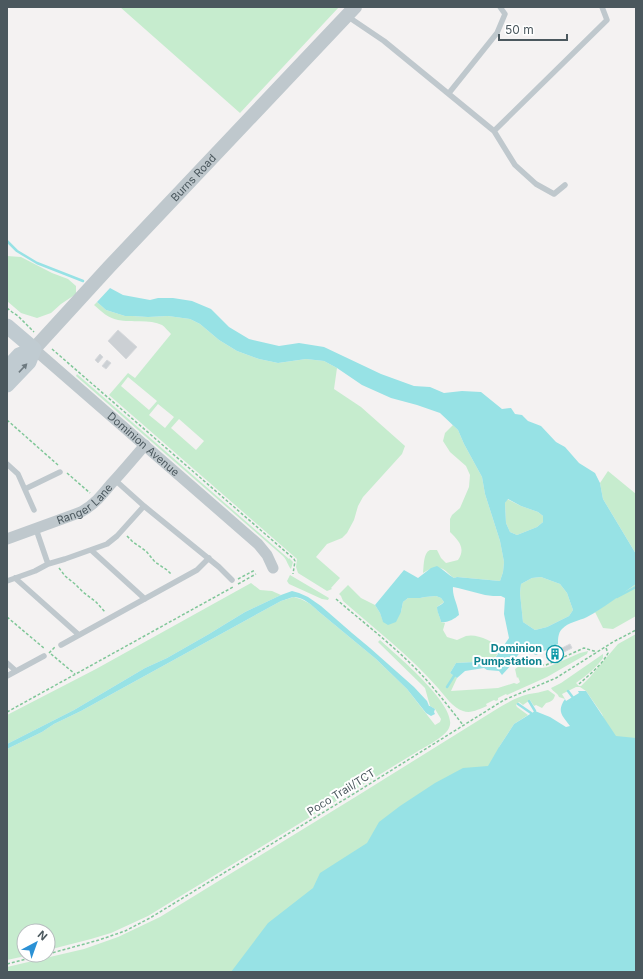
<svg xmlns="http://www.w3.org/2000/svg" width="643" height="979" viewBox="0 0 643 979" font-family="Inter,sans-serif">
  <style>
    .green { fill: #c6ecce; fill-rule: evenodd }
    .water { fill: #97e2e5; fill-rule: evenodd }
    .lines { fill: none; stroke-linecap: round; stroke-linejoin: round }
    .stream { stroke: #97e2e5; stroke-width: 2.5 }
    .building { fill: #ccd0d4; stroke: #d7d9dc }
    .path { stroke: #80c799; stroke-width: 1.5; stroke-dasharray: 3 2; stroke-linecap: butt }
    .service { stroke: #bfc8cd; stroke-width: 5.5 }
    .minor { stroke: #bfc8cd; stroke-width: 11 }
    .tertiary { stroke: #bfc8cd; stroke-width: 14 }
    .secondary { stroke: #c0cbd1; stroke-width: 15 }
    .oneway { fill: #6e7a80 }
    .labels { text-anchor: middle; stroke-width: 4; stroke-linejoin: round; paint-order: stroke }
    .street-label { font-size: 11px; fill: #4b585e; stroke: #fff }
    .culture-label { font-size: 11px; font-weight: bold; fill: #0d838f; stroke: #fff; text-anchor: end }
  </style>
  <rect width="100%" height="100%" fill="#f4f2f2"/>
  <path class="green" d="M120,7H339L240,113Z
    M7,256L21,257L52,273L68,279L76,286V294L61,304L51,313L37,318L21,313L7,301Z
    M97,302L106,310L125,316H132L148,317L168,316L190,319L200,324L219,340L237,351L259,359L278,363L306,359L324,361L337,368L334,389L361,407L405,446L402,454L363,497L358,506L354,520L347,533L342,538L327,544L316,557L340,578L331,588L332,589L327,591L298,573L296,567L297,559L109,395L128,373L135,378L171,334C168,331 165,327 162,325C150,319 131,323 118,320C108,318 102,312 94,305ZM128,377L157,401L149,410L121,386ZM158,404L174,417L165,428L149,415ZM179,419L204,441L196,450L171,428Z
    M77,374L289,559V558L293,562L291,569C288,566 287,560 283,556L76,376Z
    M453,425L458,430L464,444L482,477L485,494L500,541L504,562L503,572L500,581L457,577L454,578C450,576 447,571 443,569C436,566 429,569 423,573C424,567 423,553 430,550C431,550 435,550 437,550L441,558L446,563L458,560C466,548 459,541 450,532V519L452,515L460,508L469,487L470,475L466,466L450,452L443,441L445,433Z
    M608,471L636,494V554L603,499L600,483Z
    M507,499L521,506L538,512L543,516V522L537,527L517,535L510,532L506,523L505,503Z
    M290,575L329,598L328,600L322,599L289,584L287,581Z
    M541,577L560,584L567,593L573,610L569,616L547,627L535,630L523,622L520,593L521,584L532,578Z
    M251,583L260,590L272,591L281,595L245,612L222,626L209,634L167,658L145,668L74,710L7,744V715L96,669Z
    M636,584V616L613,629L603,628L595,612Z
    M348,585L361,598L375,605L380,613L383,621L401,612L403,602L408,598H420L425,597L436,596L441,598L444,602L437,607C437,612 440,616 441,622L445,623L443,630L447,637L457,640C460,639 463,637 466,636C477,633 493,642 501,648L493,661L456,663L450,673L457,678L451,691L498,688L514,683L517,684L520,682L518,677L517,678L515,669L518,667L542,668L548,667L580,653L588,651L587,654L547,677L507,695L506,694L498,698V700L496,701L494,700L486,704L487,706C479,709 471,714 463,711C453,708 445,696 438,688C410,656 375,629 343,601L341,596L339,594Z
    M294,597C305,600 310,603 318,611L376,659L407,689L435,725L440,722L441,719L435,709L430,706L425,688L378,642L380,640C395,654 460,707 449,728C445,737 423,748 415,753L148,916L111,933L91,939L48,950V931H24V955H30L7,960V749L42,732L54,724L81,711L281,601Z
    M636,634V805L602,714L586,691L580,687H576L562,694L565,699L559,697C558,693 553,692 551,688L561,683L603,654V658C596,668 587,675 576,683L579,686H581L590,677L618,644Z
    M548,690L555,695C554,700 551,702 546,703L542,708L536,705L534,706L530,700L523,705L519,702L516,705L517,707L528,715L514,724L499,747L500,752L350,972H7V967L84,949L118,937L160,917L357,796L500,707C509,702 519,696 529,694C536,693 541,692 548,690Z"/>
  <path class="water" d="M110,288L123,295L150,300L158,298H173L192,301L211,309L229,327L249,339L279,346L299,343L324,347L381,374L414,386L430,387L444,393L462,391L481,392L502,409L511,408L515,414L522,415L528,421L541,426L556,442L565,447L579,463L595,473L600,483L603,499L636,554V584C620,595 604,608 587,617C579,621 568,622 562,629C558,633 558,639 558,644L536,655L522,649L512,664L502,675L499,671L487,670L484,668L465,671L457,678L450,673L456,663L493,661L509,638L504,614L505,598L501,596H493L485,595L458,588L453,587C452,596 458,605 459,615C454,619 448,623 441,622C440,616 437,613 437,607L442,604L444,602L441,598L436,596L425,597L420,598H408L403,602L401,612L396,622L388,625L383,622L380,613L375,605L404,570L418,578L431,568L437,566C443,569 448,575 454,578L457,577L500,581L503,572L504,562L500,541L485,494L482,477L464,444L458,430L440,413L417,405L391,398L362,385L337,368L324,361L306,359L278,363L259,359L237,351L219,340L200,324L190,319L168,316L148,317L132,316H125L106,310L97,302ZM508,499L521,506L538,512L543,516V522L537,527L517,535L510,532L506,523L505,503ZM541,577L560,584L567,593L573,610L569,616L547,627L535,630L523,622L520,593L521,584L532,578Z
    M292,591L299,593L308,597L321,606L352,633L370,648L414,687L427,701L429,706H430L435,709L434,712L435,714L431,716L426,713L407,689L376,659L318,611C312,605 304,598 295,597C291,597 285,600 281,601L81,711L54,724L42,732L7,749V744L74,710L145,668L167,658L209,634L222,626L245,612L281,595Z
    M578,691H586L616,736L636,738V972H231L268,923L313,888L320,873L367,843L379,822L400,806L435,783L463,768L488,766L499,747L514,724L535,711L550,717L566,727L570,726C563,716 556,712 565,699L566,701L579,693Z"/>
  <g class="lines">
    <path class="stream" d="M7,241L17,251L37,263L83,281
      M617,597L636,587
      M447,687L454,676
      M568,691L574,699
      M529,701L535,711
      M518,704L531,713"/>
  </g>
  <path class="building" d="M118,330L137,347L126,359L108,341Z
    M100,354L103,357L98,363L95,360Z
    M107,360L111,363L106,369L102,366Z
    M570,644L572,648L564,652L562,648Z
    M561,648L563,653L550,660L547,656Z"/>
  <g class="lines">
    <path class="path" d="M7,308L12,312L18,316L34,332
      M52,349L294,559L295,561L293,574
      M7,420L58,465
      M67,473L90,493
      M127,536L133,542L146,551L155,562L167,570L172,575
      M59,568L65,576L75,584L83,592L96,602L105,612
      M238,579L255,570
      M238,584L256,574
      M336,599C364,623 394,646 420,673C435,689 449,707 463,725
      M7,617L45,649
      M49,653L55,647
      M51,654L75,674
      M521,664L546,665L584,648L597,652
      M579,684C589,675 602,665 608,653L606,648
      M7,712L233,587
      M48,954L99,940L125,931L150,918L355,793L504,700L556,678L613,642L636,630
      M7,964L42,955"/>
    <path class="service" d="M347,16L384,41L494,131L607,20L602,7
      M449,93L497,33L505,14L500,7
      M494,131L515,165L536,184L554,194L565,185
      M7,464L18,474L34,510
      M115,480L144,506L219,567L232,580
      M25,489L60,472
      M36,529L48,564
      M91,550L145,599
      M15,578L79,635
      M7,581L35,571L48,564L65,559L107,544L117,536L144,506
      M61,645L197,570L209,558
      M7,663L16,671
      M7,676L44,656"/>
    <g class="minor">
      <path id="s1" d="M34,349L258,544L267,555L273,568"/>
      <path id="s2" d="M7,539L81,512C94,505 102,495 111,484C123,471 134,458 145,445"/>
    </g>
    <path class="tertiary" id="s3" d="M34,349L109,267L355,7"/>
    <path class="secondary" d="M7,326L34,349
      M7,368L19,355L34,349
      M7,385L29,362L34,349"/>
  </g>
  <defs><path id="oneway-solid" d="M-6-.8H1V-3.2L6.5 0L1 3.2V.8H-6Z"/></defs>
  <use class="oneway" href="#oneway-solid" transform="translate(23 368) rotate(-47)"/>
  <defs>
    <g id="building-ring" transform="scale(0.9)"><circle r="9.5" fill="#fff" stroke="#0f9aa8" stroke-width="1.5"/><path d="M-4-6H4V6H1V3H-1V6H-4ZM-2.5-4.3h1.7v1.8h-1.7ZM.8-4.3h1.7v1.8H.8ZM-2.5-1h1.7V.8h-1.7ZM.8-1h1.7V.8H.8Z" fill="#0f9aa8"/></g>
  </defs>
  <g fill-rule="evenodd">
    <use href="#building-ring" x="555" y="654"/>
  </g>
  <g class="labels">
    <g class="street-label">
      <text dy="4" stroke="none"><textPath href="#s3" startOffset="234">Burns Road</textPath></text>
      <text dy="4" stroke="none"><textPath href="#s1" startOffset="145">Dominion Avenue</textPath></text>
      <text dy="4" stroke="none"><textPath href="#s2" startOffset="86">Ranger Lane</textPath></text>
      <text transform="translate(341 792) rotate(-32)" y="4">Poco Trail/TCT</text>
    </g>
    <g class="culture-label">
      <text x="542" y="652">Dominion<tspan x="542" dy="13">Pumpstation</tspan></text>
    </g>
  </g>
  <rect width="643" height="979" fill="none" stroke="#4b585e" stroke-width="16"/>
  <g transform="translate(36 943) rotate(41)"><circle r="19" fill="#ffffff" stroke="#b7bcbf"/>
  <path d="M0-3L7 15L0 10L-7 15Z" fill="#2b91d5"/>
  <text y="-6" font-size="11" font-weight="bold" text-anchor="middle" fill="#4b585e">N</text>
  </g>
  <path d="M499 34v6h68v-6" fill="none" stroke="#4b585e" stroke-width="2"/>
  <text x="505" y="34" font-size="12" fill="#4b585e" stroke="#ffffff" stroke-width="3" paint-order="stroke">50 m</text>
</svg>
